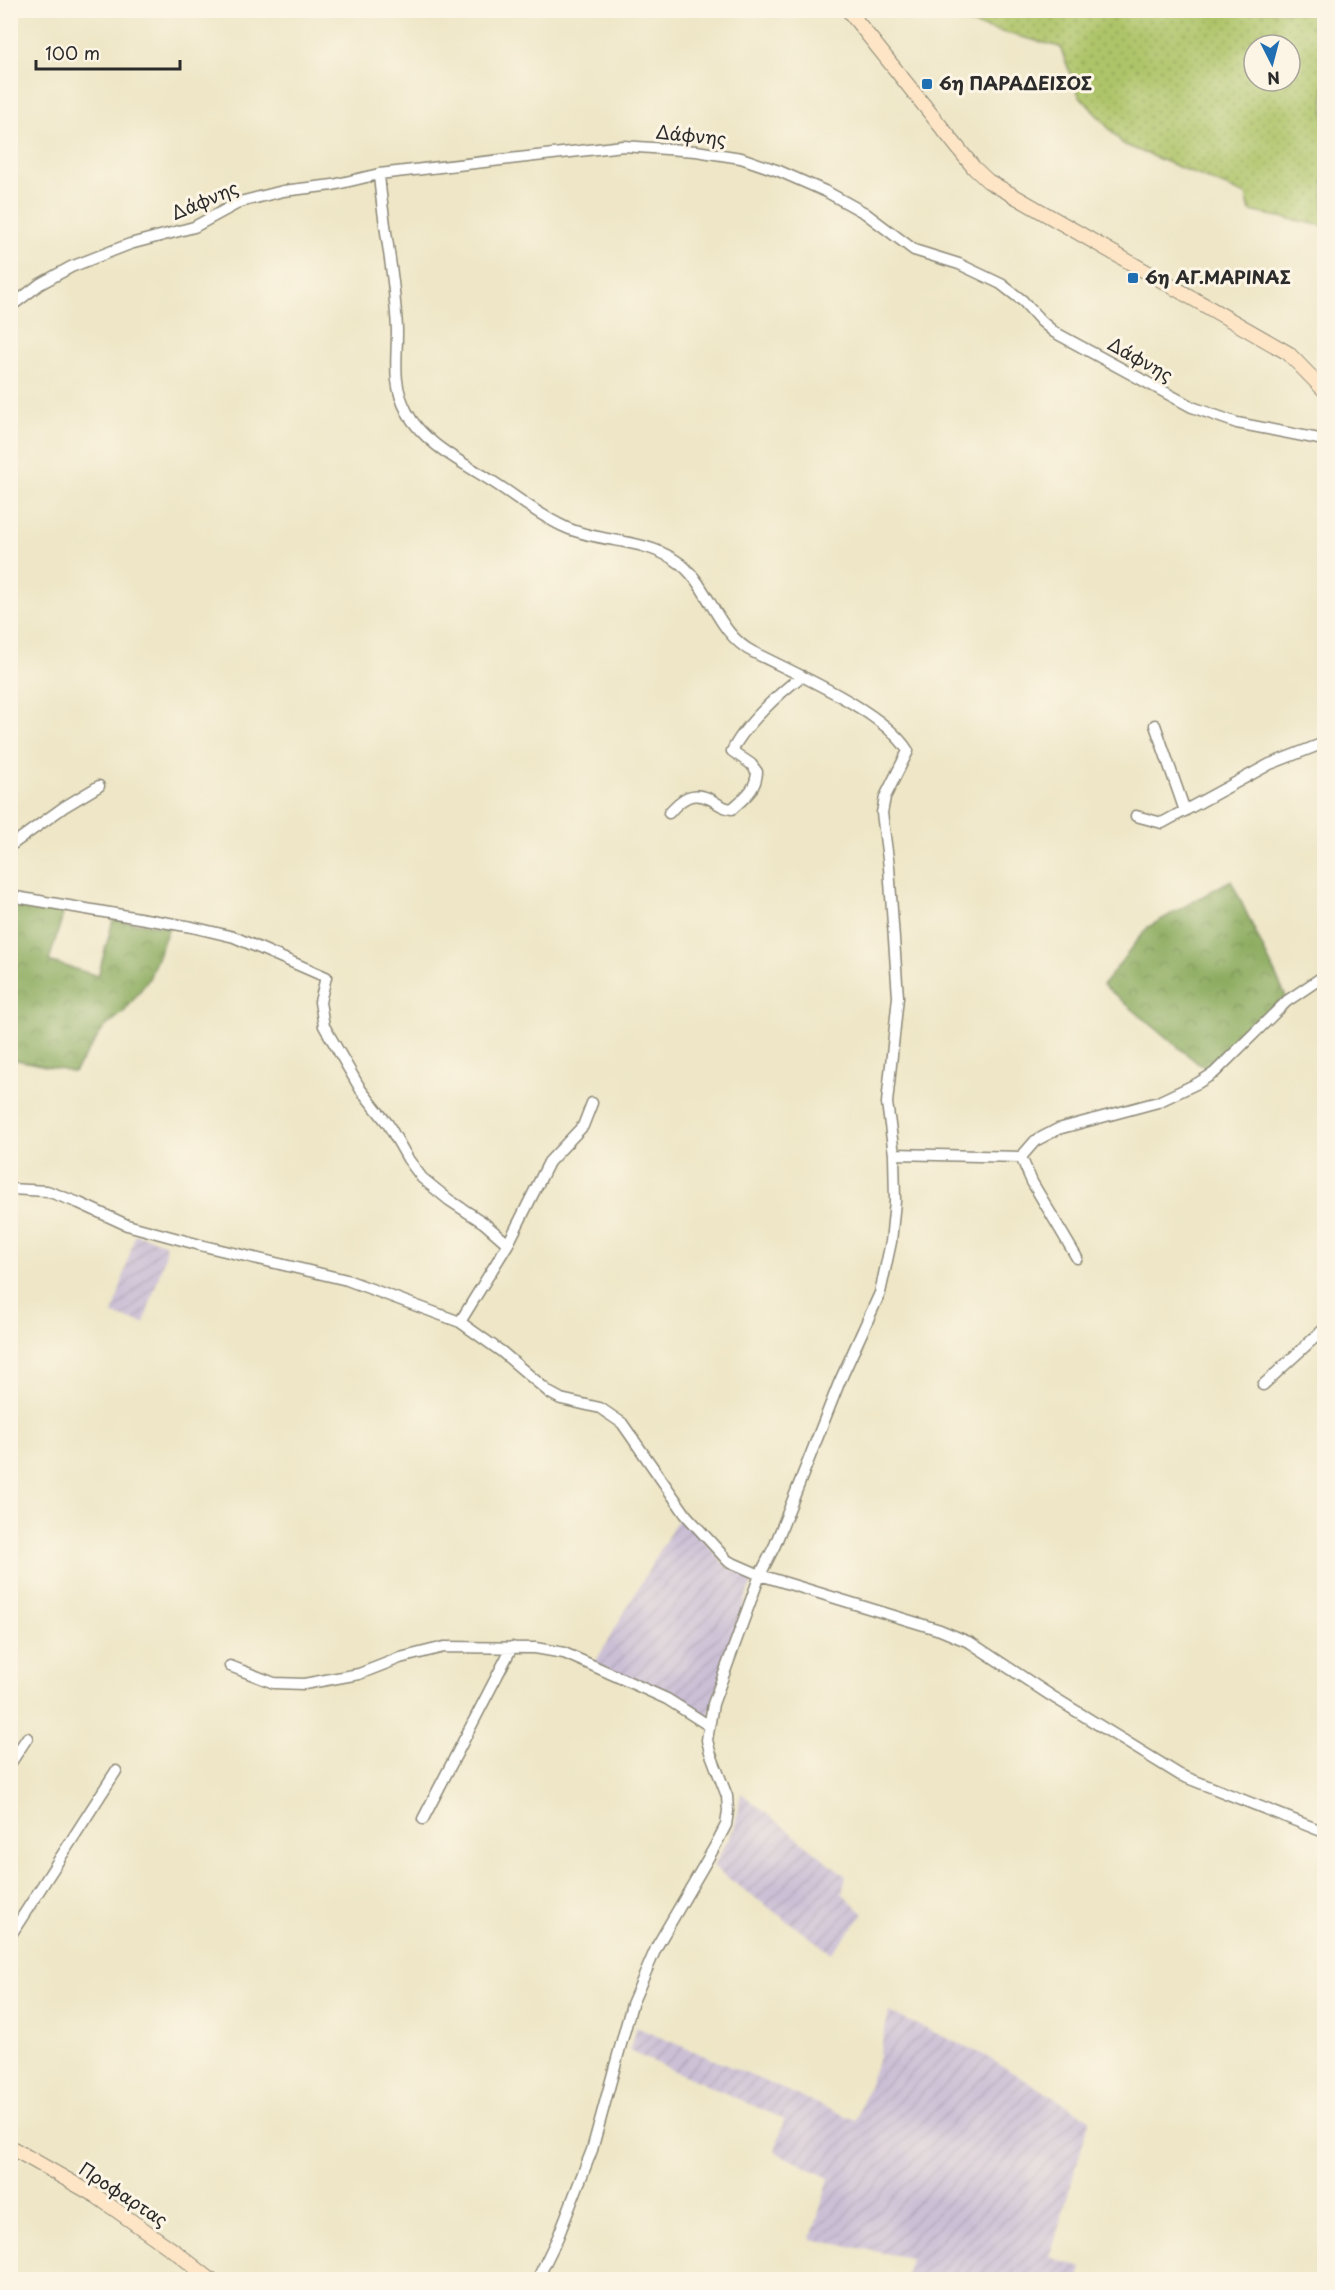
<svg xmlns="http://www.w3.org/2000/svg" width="1335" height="2290" viewBox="0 0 1335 2290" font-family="'Playpen Sans',sans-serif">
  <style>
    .industrial { fill: url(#industrial-furrows) }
    .grass { fill: url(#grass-dots); stroke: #6c784a; stroke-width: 1.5; fill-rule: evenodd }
    .forest { fill: url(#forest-crowns); stroke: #5a6a44; stroke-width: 1.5 }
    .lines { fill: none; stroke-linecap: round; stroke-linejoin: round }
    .street-casing { stroke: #8c8878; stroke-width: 13 }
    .secondary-casing { stroke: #8c8878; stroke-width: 16 }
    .street { stroke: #fff; stroke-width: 10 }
    .secondary { stroke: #fde5c5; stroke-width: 14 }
    .poi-dot { fill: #1f6fb2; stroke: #fcf5e5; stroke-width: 2 }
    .labels { text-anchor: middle; stroke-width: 6; stroke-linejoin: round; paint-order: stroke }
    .poi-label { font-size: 18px; font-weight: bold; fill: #2b2b2b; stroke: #fcf5e5; text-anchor: start }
    .street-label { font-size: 18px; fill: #2b2b2b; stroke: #fcf5e5 }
  </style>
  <defs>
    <pattern id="industrial-furrows" width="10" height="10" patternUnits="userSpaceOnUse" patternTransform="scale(1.5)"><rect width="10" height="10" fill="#cbbfd5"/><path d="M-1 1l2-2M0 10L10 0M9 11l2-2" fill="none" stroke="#aea4b7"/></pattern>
    <pattern id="grass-dots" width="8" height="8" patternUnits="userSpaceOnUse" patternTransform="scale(1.5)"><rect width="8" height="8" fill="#aec469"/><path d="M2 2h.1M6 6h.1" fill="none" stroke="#8e9f57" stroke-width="1.8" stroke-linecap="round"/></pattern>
    <pattern id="forest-crowns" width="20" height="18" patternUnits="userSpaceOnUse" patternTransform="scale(1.5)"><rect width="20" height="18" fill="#8aaa5d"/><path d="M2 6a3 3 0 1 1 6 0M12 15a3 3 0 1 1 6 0" fill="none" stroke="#718b4d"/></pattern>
  </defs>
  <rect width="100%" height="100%" fill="#fcf5e5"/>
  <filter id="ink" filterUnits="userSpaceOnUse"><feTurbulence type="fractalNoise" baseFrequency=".0167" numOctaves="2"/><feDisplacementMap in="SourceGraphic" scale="12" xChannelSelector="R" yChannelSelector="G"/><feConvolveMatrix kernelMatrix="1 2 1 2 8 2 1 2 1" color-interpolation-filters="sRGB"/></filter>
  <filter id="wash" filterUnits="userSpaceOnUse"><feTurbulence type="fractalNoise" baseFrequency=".008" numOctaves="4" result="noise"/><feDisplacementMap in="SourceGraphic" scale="24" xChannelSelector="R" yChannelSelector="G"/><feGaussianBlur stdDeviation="1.35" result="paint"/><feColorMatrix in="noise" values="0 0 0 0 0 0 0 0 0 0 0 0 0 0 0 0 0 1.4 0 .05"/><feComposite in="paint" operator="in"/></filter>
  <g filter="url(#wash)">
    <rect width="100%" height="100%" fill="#eee6c6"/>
    <path class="industrial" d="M135,1234L165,1243L166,1253L144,1323L113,1315Z
      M681,1514L727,1567L754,1577L740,1614L708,1719L595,1663Z
      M741,1793L846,1876L842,1893L864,1914L831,1953L713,1867L735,1827Z
      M889,2012L982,2054L1090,2119L1050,2257L1082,2268L1079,2279H906L910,2258L811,2239L829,2178L775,2152L784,2119L629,2051L636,2027L856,2120L879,2056Z"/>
    <path class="grass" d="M920,11H1324V226L1250,211L1246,195L1123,144L1079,95L1060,47ZM1254,45H1290V81H1254Z"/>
    <path class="forest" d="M1231,880L1286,997L1271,1008L1209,1068L1200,1065L1103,985L1148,927Z
      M10,901L64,911L49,961L98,976L113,920L169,927L149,979L125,1011L104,1028L74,1072L11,1059Z"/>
  </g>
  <g filter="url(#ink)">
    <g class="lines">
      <g class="street-casing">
        <path id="street" d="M379,174C382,214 390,252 394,291C395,305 397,319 397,332C397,362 392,384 407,412C423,443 462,462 490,480C516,496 539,516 567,528C602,543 641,538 675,560C709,581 715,633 753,652C796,674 884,711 908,751L885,797L882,813L889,867L898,997L887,1103L894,1154L895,1201L891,1242L880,1293L839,1383L775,1545L760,1575L713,1704L707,1740L710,1752L727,1796L728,1811L726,1825L714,1848L657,1946L632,2004L592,2150L558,2237L537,2280
          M10,307L40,284L71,267L130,244L194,227L240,202L283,191L333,185L379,174L623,146L696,151L741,158L779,171L827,192L865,213L914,250L959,264L1001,284L1023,301L1041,321L1054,332L1192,407L1237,423L1324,440
          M1155,725L1185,811
          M669,813C681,799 692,790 710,799C719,804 722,808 732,809C745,797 756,790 757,772L751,764L732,751C744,726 779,693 802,676
          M1136,816L1162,823L1270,764L1324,743
          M10,846L64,807L99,786
          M10,896L192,927L234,937L326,977L320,1002L324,1026L361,1090L388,1124L408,1159L422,1178L449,1200L484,1223L508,1244
          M894,1154L1021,1157L1035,1141L1058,1129L1158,1102L1198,1083L1214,1073L1287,1001L1324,976
          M1021,1157L1032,1182L1077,1258
          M10,1189L47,1191L79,1203L127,1225L204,1246L347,1280L460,1322L502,1352L550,1393L561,1399L600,1408L622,1423L686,1515L728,1561L760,1575L940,1630L971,1643L1050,1695L1180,1775L1324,1832
          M460,1322L508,1244L549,1162L583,1126L592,1103
          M1263,1385L1324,1329
          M230,1666L274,1683L304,1684L359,1674L400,1658L444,1647L535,1648L564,1653L587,1663L667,1699L708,1725
          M10,1764L27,1738
          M423,1819L512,1647
          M10,1936L116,1771"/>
      </g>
      <g class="secondary-casing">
        <path id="secondary" d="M848,10L974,168L988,181L1288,353L1324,390
          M10,2147L96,2196L177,2253L211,2280"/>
      </g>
      <use href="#street" class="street"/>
      <use href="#secondary" class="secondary"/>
    </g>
  </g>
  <g class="poi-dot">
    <rect x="921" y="78" width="12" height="12" rx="3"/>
    <rect x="1127" y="272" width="12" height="12" rx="3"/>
  </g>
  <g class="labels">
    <g class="poi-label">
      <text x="939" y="90">6η ΠΑΡΑΔΕΙΣΟΣ</text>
      <text x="1145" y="284">6η ΑΓ.ΜΑΡΙΝΑΣ</text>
    </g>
    <g class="street-label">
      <text transform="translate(691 136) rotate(6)" y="6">Δάφνης</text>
      <text transform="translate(205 201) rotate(-23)" y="6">Δάφνης</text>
      <text transform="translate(1140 360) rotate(29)" y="6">Δάφνης</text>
      <text transform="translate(123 2195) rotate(33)" y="6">Προφαρτας</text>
    </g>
  </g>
  <rect width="1335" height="2290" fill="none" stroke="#fcf5e5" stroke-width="36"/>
  <g transform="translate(1272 63) rotate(174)"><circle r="28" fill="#fcf5e5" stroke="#a8a49b" stroke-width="1.5"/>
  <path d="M0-4.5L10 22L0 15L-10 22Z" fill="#1f6fb2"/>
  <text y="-9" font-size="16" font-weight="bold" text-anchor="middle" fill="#2b2b2b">N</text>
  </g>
  <path d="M36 60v9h144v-9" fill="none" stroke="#2b2b2b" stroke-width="3"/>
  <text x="45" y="60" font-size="18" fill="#2b2b2b" stroke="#fcf5e5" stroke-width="4.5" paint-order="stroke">100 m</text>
</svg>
